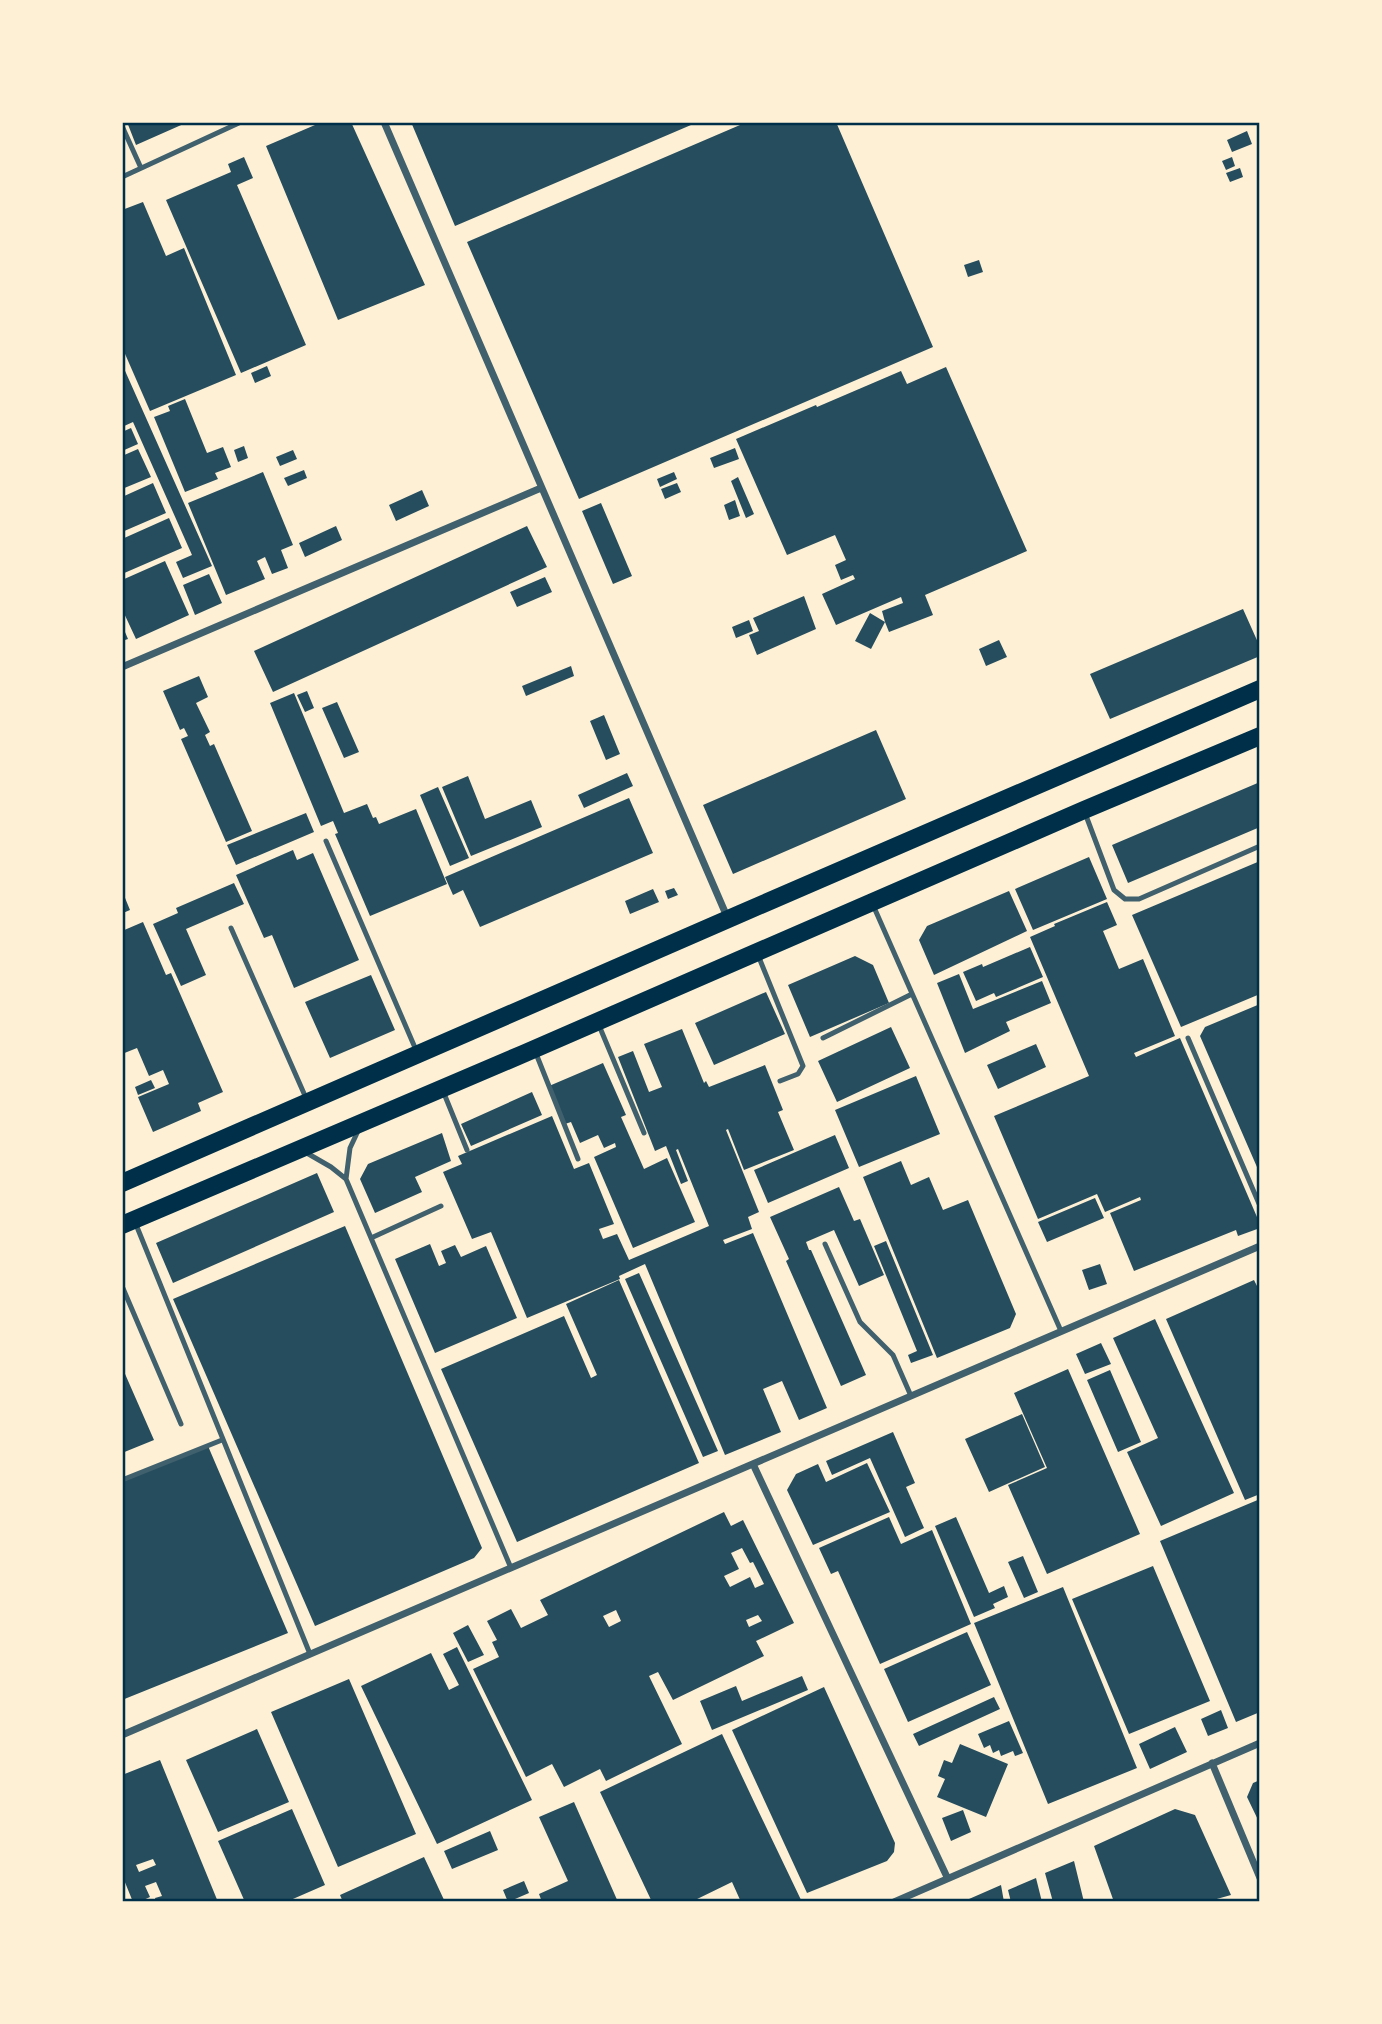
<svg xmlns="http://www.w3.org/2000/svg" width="1382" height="2024" viewBox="0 0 1382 2024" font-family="Karla,sans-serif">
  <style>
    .building { fill: #264d5e; fill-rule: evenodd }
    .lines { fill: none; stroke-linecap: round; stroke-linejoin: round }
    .service { stroke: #3f606c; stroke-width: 5 }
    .minor { stroke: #3f606c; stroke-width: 7 }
    .primary { stroke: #003049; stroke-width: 18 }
    .neatline { fill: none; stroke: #003049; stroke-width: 2.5 }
  </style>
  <rect width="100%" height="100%" fill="#fdf0d5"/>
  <path class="building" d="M127,122H188L136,145Z
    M322,122H351L425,285L338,320L266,146Z
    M411,122H698L455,226Z
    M747,122H836L933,347L579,499L467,242Z
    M1247,131L1252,144L1232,152L1227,140Z
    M244,157L253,178L237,185L306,345L241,373L166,200L231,172L228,164Z
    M1232,157L1235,166L1226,170L1222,161Z
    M1240,168L1243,177L1230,182L1226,173Z
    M143,202L166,256L184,248L236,375L150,411L122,347V229L125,228L122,221V210Z
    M979,260L983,272L968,277L964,265Z
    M122,364L212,566L183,578L176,562L192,555L133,422L122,427Z
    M267,366L271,376L255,383L251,373Z
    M946,367L1027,551L925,595L933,615L889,632L885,622L871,649L855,641L870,613L885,622L882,611L903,603L901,597L836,625L822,594L855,579L853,575L841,580L835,565L846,560L835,535L787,555L736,439L816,405L817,407L901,371L907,384Z
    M185,399L207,453L223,447L231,467L215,473L218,479L185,492L154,417L170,411L168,406Z
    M131,428L138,444L122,451V432Z
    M244,446L248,458L238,462L234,450Z
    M735,448L739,459L714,468L710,458Z
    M138,449L151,477L122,489V456Z
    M293,450L297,459L280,466L276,457Z
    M304,470L307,478L288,486L284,478Z
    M263,472L293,545L281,550L288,568L272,574L265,557L257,561L265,579L226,595L188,503Z
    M674,472L677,479L660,487L657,479Z
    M738,477L754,514L746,518L731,481Z
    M153,483L166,513L122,532V497Z
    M677,483L681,492L665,499L661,489Z
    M422,490L429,506L396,521L389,505Z
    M735,500L740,516L729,520L724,505Z
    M601,503L632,576L613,584L582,511Z
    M169,518L182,548L122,574V539Z
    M336,526L342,540L305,557L299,543Z
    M527,526L547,567L273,692L254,651Z
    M165,561L189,615L136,639L122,609V580Z
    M209,574L222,603L195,615L183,585Z
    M545,577L552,592L517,607L510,592Z
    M804,596L816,629L757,655L749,635L759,631L753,618Z
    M1243,609L1260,647V656L1110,719L1090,674Z
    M749,620L753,631L736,638L732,627Z
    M122,625L128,639L122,641Z
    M999,640L1007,657L986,666L979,649Z
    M571,666L574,676L526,696L522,686Z
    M199,676L208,697L196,703L210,732L205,735L210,746L214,744L252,831L226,842L181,739L188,736L184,728L180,730L163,691Z
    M307,691L314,708L305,712L297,695Z
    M294,693L344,813L367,804L373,818L376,817L379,824L416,809L447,884L370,916L335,834L338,833L333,821L321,826L270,703Z
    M337,702L359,752L344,758L322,708Z
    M604,715L620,754L606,760L590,721Z
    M876,730L906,799L733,874L703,805Z
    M627,773L633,786L584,808L578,795Z
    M468,776L485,819L531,800L542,827L471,856L442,787Z
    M1260,782V827L1128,883L1112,845Z
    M438,787L469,858L450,866L420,795Z
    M629,798L653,853L480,927L463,890L453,895L445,877Z
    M306,813L314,832L236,865L227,845Z
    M293,850L297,860L313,853L359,960L294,988L272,935L264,938L236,875Z
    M1089,857L1107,899L1033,930L1015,889Z
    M1260,861V994L1181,1027L1132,915Z
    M234,883L244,904L186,929L206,975L181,986L153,924L178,913L176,908Z
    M674,888L678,895L668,899L665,891Z
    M653,889L659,902L630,914L625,901Z
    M1009,891L1027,931L934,975L919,940L927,926Z
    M123,893L130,910L123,913Z
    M1107,902L1117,925L1103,931L1119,969L1143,959L1175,1036L1134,1053L1136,1057L1180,1038L1260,1224V1228L1238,1236L1236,1230L1134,1271L1110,1213L1141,1200L1140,1197L1105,1212L1097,1194L1038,1219L994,1116L1089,1076L1030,937L1055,926L1054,924Z
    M143,922L166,975L171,973L223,1092L198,1103L201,1111L153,1132L138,1097L169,1084L163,1070L149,1076L137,1048L122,1054V931Z
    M1030,947L1043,977L996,997L994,993L976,1001L963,972L982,964L983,967Z
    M855,956L873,965L889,1003L810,1037L788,985Z
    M959,974L973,1009L1042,981L1051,1003L1006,1022L1010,1031L965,1053L937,983Z
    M371,975L395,1030L330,1058L305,1002Z
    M766,992L785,1034L714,1065L695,1023Z
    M1260,1004V1174L1200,1036L1205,1027Z
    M891,1027L910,1068L837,1102L818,1061Z
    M682,1029L704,1083L706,1081L709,1087L765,1065L783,1110L778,1112L794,1150L744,1170L728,1129L726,1130L759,1212L748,1217L752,1229L723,1240L725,1244L753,1233L827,1408L799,1420L782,1381L763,1389L781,1432L725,1455L645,1264L619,1276L620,1279L527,1318L491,1232L472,1239L443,1172L462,1164L458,1156L552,1116L574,1169L589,1163L614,1224L599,1229L603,1239L617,1234L629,1260L709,1226L678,1149L676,1150L688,1181L681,1184L666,1146L655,1151L618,1057L633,1051L649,1092L662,1087L644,1044Z
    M1036,1044L1046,1067L998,1089L987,1065Z
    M603,1063L626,1115L621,1117L644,1169L667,1158L695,1222L633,1248L594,1157L616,1147L615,1143L604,1148L598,1135L580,1143L571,1122L565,1124L549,1086Z
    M916,1076L940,1134L859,1167L835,1110Z
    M151,1080L155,1088L138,1095L135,1087Z
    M532,1092L542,1115L471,1146L461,1124Z
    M442,1133L451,1161L415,1177L422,1192L375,1213L360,1179L368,1164Z
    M835,1135L849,1168L768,1203L754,1170Z
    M901,1161L911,1185L929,1177L943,1210L968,1200L1016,1314L1010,1328L937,1358L863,1177Z
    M317,1173L334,1212L173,1283L156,1243Z
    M839,1187L854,1221L860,1219L884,1275L859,1286L834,1230L806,1242L809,1250H811L866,1375L841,1386L786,1261L789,1259L770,1217Z
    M1095,1198L1104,1218L1047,1242L1038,1222Z
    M345,1226L482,1548L474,1558L315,1626L173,1299Z
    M886,1241L933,1355L911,1363L908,1355L917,1351L874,1246Z
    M430,1244L439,1266L446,1263L441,1251L455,1245L461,1257L486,1246L517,1318L435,1353L395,1259Z
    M1100,1264L1107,1284L1089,1290L1082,1270Z
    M639,1273L718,1451L703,1457L625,1279Z
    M619,1280L699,1463L517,1542L441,1369L564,1316L591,1378L597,1375L566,1304Z
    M1254,1280L1260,1292V1494L1245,1500L1166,1319Z
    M1155,1319L1234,1493L1161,1526L1127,1452L1158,1438L1113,1338Z
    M1101,1343L1111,1364L1085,1374L1076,1354Z
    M122,1367L154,1440L122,1453Z
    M1068,1369L1140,1534L1047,1574L1008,1485L1047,1468L1014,1393Z
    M1110,1370L1141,1442L1118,1452L1087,1380Z
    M1022,1414L1045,1467L989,1492L965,1439Z
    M893,1432L915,1483L906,1487L924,1528L905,1537L870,1458L832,1475L826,1461Z
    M208,1446L288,1633L122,1700V1482Z
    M867,1463L890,1512L813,1545L787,1490L796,1474L818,1464L826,1482Z
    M1260,1499V1712L1236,1722L1160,1541Z
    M724,1512L731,1526L743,1520L794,1623L756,1641L764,1656L673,1700L658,1672L649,1676L682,1744L606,1781L600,1769L564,1787L552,1764L526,1777L473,1669L499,1657L492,1642L497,1640L487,1621L511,1609L521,1628L548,1615L540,1600ZM742,1548L750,1563L753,1562L764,1584L755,1588L750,1577L730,1587L724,1576L739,1569L731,1553ZM616,1610L621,1621L609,1627L603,1616ZM758,1615L762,1621L749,1627L746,1620Z
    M889,1517L901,1544L932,1530L971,1624L880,1664L838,1571L831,1574L819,1548Z
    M956,1517L989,1593L1004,1586L1008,1597L993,1604L995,1608L974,1617L935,1526Z
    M1023,1556L1038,1592L1024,1598L1008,1562Z
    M1153,1566L1210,1701L1129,1734L1072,1599Z
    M1063,1587L1137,1768L1048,1804L974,1623Z
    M468,1625L484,1655L468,1662L453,1633Z
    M967,1632L991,1685L908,1722L884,1669Z
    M457,1647L532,1800L437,1844L361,1686L431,1653L449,1690L459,1685L443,1654Z
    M802,1676L808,1690L712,1730L700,1701L736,1686L742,1701Z
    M349,1679L416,1834L338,1867L271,1712Z
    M824,1687L895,1843L894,1852L887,1861L807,1893L732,1730Z
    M994,1697L1000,1709L919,1746L913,1734Z
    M1221,1710L1228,1728L1208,1736L1201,1719Z
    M1009,1721L1023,1753L1015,1756L1013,1751L1001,1756L999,1750L993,1753L990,1745L984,1748L978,1734Z
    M1175,1727L1187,1752L1150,1769L1139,1744Z
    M257,1729L289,1802L218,1832L186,1760Z
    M722,1734L756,1806L802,1902H741L732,1882L691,1902H652L600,1792Z
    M960,1744L1008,1764L986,1817L937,1797L945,1779L938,1776L944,1760L952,1763Z
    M160,1760L202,1863L218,1902H156L155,1898L162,1896L156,1882L145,1886L150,1897L139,1902H133L122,1875V1775ZM153,1859L156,1865L139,1872L136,1865Z
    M1260,1780V1824L1247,1797L1253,1783Z
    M574,1802L618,1902H542L539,1894L568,1881L539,1817Z
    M292,1809L325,1885L286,1902H245L218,1841Z
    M1175,1809L1195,1815L1231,1895L1206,1902H1114L1094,1846Z
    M963,1810L971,1832L951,1841L942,1818Z
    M490,1831L498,1850L452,1869L444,1851Z
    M424,1857L445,1902H343L340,1895Z
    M1074,1861L1084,1902H1053L1045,1873Z
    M1036,1878L1042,1902H1011L1008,1890Z
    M524,1881L529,1893L508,1902L503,1890Z
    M1001,1885L1004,1902H964L969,1899Z"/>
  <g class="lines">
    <path class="service" d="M122,126L141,168
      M122,177L241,122
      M1085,813L1114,890L1125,899H1139L1260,846
      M326,841L416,1050
      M873,905L1061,1331
      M231,928L306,1098
      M758,955L803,1066L798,1074L780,1081
      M598,1023L644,1133
      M823,1038L912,994
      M1188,1038L1260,1206
      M535,1051L578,1159
      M443,1091L467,1150
      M358,1131L350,1148L346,1179L511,1568
      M305,1152L331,1167L346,1179
      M135,1222L310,1654
      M371,1238L441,1206
      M825,1244L860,1322L893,1355L911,1396
      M122,1286L181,1424
      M122,1480L222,1440"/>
    <path class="minor" d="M384,122L728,919
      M122,667L541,488
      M753,1464L947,1877
      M122,1735L1260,1246
      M1212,1763L1260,1878
      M894,1902L1260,1743"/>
    <path class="primary" d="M122,1183C500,1016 881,854 1260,689
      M122,1225L523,1054L1084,810L1260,736"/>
  </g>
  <rect width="1382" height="2024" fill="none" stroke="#fdf0d5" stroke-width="248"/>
  <rect x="124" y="124" width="1134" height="1776" class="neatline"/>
</svg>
